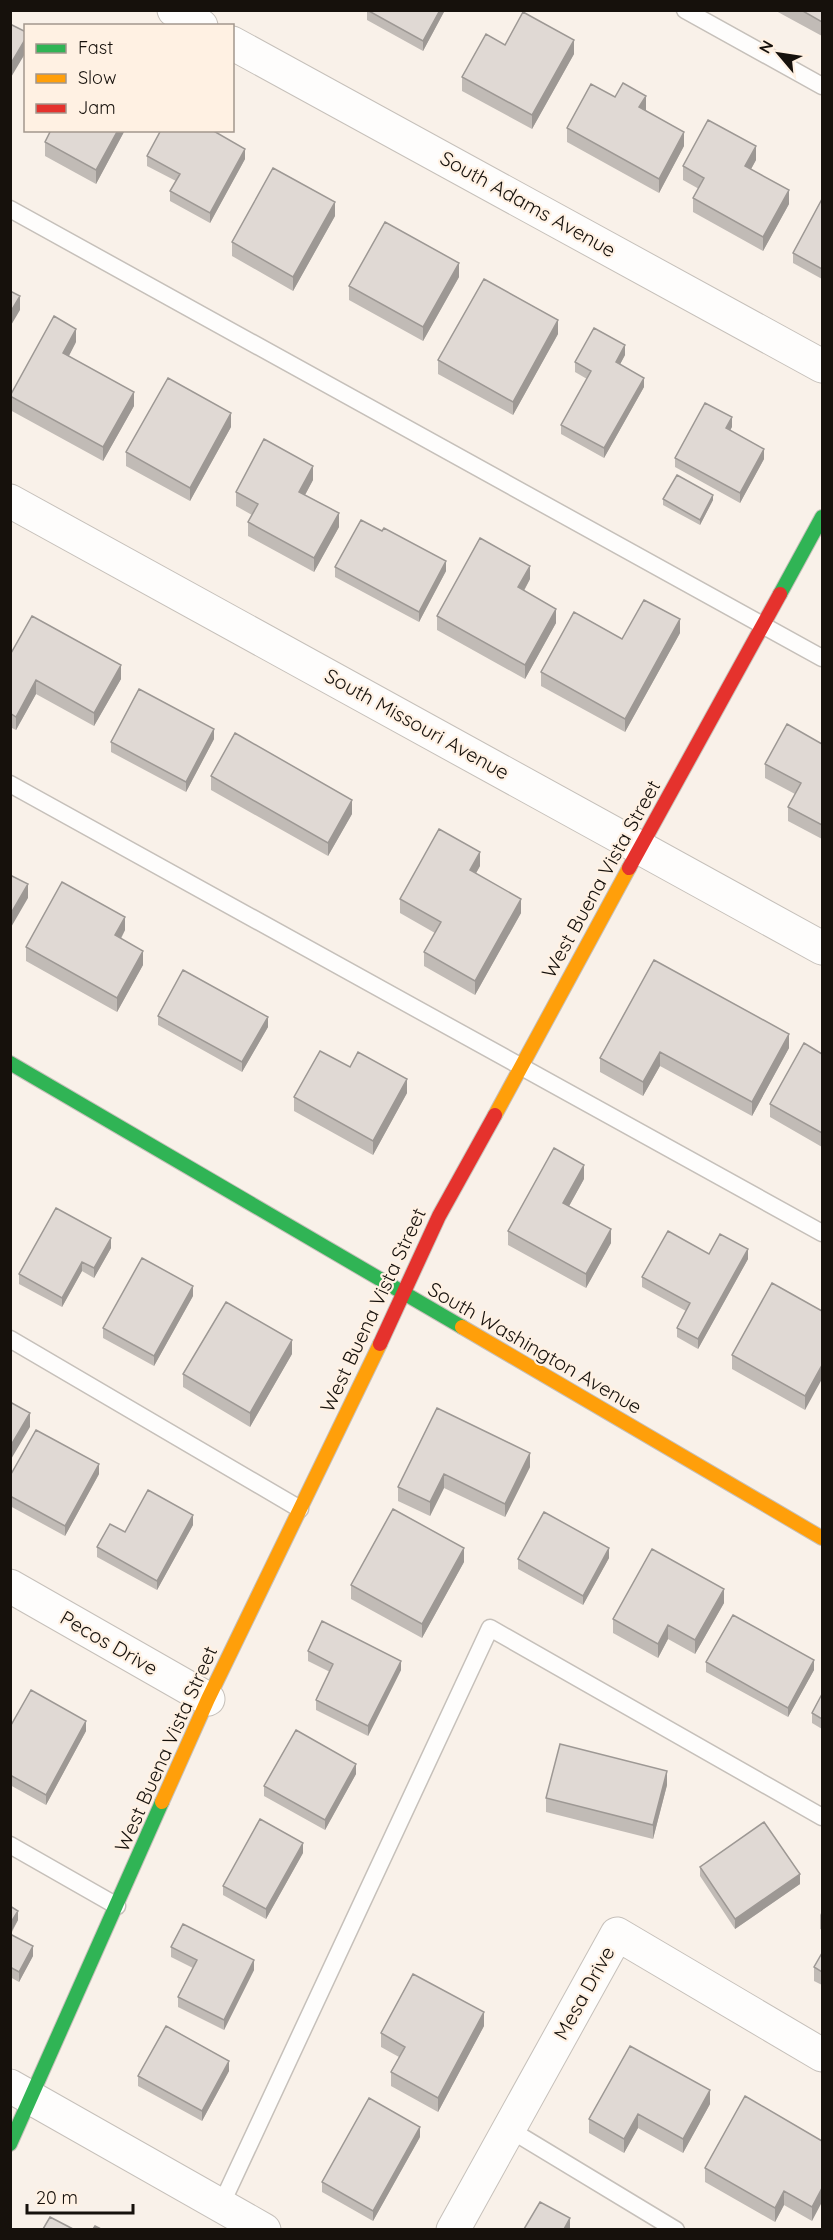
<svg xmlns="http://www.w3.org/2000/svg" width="833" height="2240" viewBox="0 0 833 2240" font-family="Quicksand,sans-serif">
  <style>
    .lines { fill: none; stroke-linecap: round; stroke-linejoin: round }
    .lane-casing { stroke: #c6c0ba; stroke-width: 19 }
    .street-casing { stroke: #c6c0ba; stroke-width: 35 }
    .fast-casing { stroke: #c6c0ba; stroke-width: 16 }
    .slow-casing { stroke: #c6c0ba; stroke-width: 16 }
    .jam-casing { stroke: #c6c0ba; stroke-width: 16 }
    .lane { stroke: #fefdfc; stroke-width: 16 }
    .street { stroke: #fefdfc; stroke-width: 33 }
    .fast { stroke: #30b455; stroke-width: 14 }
    .slow { stroke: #ff9f0a; stroke-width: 14 }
    .jam { stroke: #e5322d; stroke-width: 14 }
    .wall { fill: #c1bbb6 }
    .shaded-wall { fill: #9d9894 }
    .building { fill: #e0d9d4; stroke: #9d9894; stroke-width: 1.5 }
    .labels { text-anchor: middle; stroke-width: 4.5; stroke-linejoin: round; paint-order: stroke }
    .street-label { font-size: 20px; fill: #16110c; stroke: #fff1e3 }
  </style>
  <rect width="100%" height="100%" fill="#f9f1e9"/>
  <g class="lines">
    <g class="lane-casing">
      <path id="lane" d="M685,10L822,86
        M10,209L822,658
        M10,784L822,1233
        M10,1339L300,1509
        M10,1845L117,1906
        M509,2129L676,2230
        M221,2205L490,1628L822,1817"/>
    </g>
    <g class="street-casing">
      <path id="street" d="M174,10L201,26
        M232,43L822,366
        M10,501L822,948
        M10,1586L208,1699
        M10,2086L264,2230
        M453,2230L617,1934L822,2055"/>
    </g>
    <g class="fast-casing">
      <path id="fast" d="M780,594L822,517
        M10,1063L462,1327
        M10,2144L162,1802"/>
    </g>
    <g class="slow-casing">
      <path id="slow" d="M495,1115L629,868
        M462,1327L822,1538
        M162,1802L208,1699L380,1344"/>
    </g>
    <g class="jam-casing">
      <path id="jam" d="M629,868L780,594
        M380,1344L439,1216L495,1115"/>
    </g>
    <use href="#lane" class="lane"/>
    <use href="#street" class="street"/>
    <use href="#fast" class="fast"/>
    <use href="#slow" class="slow"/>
    <use href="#jam" class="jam"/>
  </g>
  <path class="wall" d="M445,10L423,51L367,20V11Z
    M822,10V36L776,11Z
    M505,45L574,54L532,129L462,91V77Z
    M615,97L646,110L645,111L684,146L659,193L567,142V128Z
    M51,130H125L96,184L45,156V142Z
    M147,156L245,159L210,223L170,201V191L176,181L147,166Z
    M756,160L751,169L789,204L763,251L693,212V198L699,189L683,180V166Z
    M822,199V279L793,263V253Z
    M335,216L293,291L232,256V242Z
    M459,277L423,341L349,300V286Z
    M558,334L513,415L438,374V360Z
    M76,342L69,356L134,406L103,461L10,410V396Z
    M625,355L620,364L644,387L604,458L561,434V425L587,379L575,372V362Z
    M231,427L190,501L126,466V452Z
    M732,427L730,430L764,459L740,503L675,467V458Z
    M313,480L305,495L339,527L314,572L248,536V522L252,515L236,506V492Z
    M663,499L713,500L700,525L663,505Z
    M335,567L446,571L419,622L335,577Z
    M530,579L524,591L556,623L525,679L437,630V616Z
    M680,633L625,732L541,686V672L622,639Z
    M10,655L121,679L94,726L36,694L16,730L10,727Z
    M214,739L186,792L111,752V742Z
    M822,744V839L788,821V807L795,794L765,778V764Z
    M211,776L352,814L328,856L211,790Z
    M480,866L476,873L521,913L475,995L424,966V952L435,933L400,913V899Z
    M125,930L121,939L143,965L117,1012L26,961V947Z
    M654,960L789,1048L752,1116L660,1066L643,1096L600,1072V1058Z
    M158,1016L268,1027L242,1072L158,1025Z
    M822,1054V1147L770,1117V1104Z
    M350,1067L407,1093L373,1155L294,1111V1097Z
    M584,1179L569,1206L611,1243L586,1288L508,1245V1231Z
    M111,1248L94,1278L82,1271L62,1307L19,1284V1274Z
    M709,1254L748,1259L698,1349L677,1337V1328L686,1311L642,1287V1277Z
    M193,1296L154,1366L103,1338V1328Z
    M822,1311L805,1410L732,1369V1355Z
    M292,1354L250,1427L183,1387V1374Z
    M437,1408L530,1467L505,1517L444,1488L430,1516L398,1501V1487Z
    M99,1474L65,1536L10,1506V1476Z
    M193,1525L157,1590L97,1557V1547L125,1532Z
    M609,1558L583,1605L518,1569V1559Z
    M464,1562L422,1638L351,1599V1585Z
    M724,1603L695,1654L668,1639L658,1658L613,1633V1619Z
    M308,1651L401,1670L368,1736L316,1710V1700L330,1672L308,1661Z
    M706,1662L814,1670L788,1717L706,1672Z
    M822,1694V1729L812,1723V1713Z
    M10,1727L86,1731L46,1805L10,1785Z
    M356,1774L325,1830L264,1796V1786Z
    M667,1785L653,1839L546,1812V1798Z
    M303,1853L266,1919L223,1895V1886Z
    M700,1867L800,1884L735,1929L700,1876Z
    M10,1906L18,1920L11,1934L33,1956L19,1982L10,1977Z
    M822,1911V1930L820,1929V1915Z
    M171,1947L254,1970L224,2030L178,2007V1997L193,1968L171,1957Z
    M822,1953V1985L814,1981V1967Z
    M484,2026L438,2112L391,2086V2072L399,2057L381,2047V2033Z
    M229,2071L202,2121L138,2086V2076Z
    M710,2104L683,2153L638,2128L624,2153L589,2133V2119Z
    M420,2137L373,2221L322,2192V2182Z
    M822,2141L812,2221L784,2205L775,2222L705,2182V2168Z"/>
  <path class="shaded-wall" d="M440,10H445L423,51V41Z
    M26,38V52L10,79V65Z
    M574,40V54L532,129V115Z
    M646,96V110L639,121V107Z
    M118,130H125L96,184V170Z
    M684,132V146L659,193V179Z
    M756,146V160L745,180V166Z
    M245,149V159L210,223V213Z
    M789,190V204L763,251V237Z
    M335,202V216L293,291V277Z
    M459,263V277L423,341V327Z
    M20,296V310L10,327V313Z
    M558,320V334L513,415V402Z
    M76,329V342L63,367V353Z
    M625,345V355L616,372V362Z
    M644,378V387L604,458V448Z
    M134,392V406L103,461V447Z
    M231,413V427L190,501V488Z
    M732,417V427L726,438V428Z
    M764,449V459L740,503V493Z
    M313,466V480L299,506V492Z
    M713,495V500L700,525V520Z
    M339,513V527L314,572V558Z
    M446,561V571L419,622V612Z
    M530,566V579L518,601V587Z
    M556,609V623L525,679V665Z
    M680,619V633L625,732V719Z
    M121,665V679L94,726V713Z
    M36,680V694L16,730V717Z
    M214,729V739L186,792V782Z
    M352,800V814L328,856V843Z
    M480,852V866L470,884V870Z
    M28,884V898L10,929V915Z
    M521,899V913L475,995V981Z
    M125,917V930L115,949V935Z
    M143,951V965L117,1012V998Z
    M268,1017V1027L242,1072V1062Z
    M789,1034V1048L752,1116V1102Z
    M660,1052V1066L643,1096V1082Z
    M407,1079V1093L373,1155V1141Z
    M584,1165V1179L563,1217V1203Z
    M611,1229V1243L586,1288V1274Z
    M111,1238V1248L94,1278V1268Z
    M748,1249V1259L698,1349V1339Z
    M82,1262V1271L62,1307V1298Z
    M193,1286V1296L154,1366V1356Z
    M292,1340V1354L250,1427V1413Z
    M822,1365V1379L805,1410V1396Z
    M30,1413V1427L10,1461V1447Z
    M530,1453V1467L505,1517V1504Z
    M99,1464V1474L65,1536V1526Z
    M444,1474V1488L430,1516V1502Z
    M193,1515V1525L157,1590V1581Z
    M464,1548V1562L422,1638V1624Z
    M609,1548V1558L583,1605V1596Z
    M724,1589V1603L695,1654V1640Z
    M668,1625V1639L658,1658V1644Z
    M814,1660V1670L788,1717V1708Z
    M401,1661V1670L368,1736V1726Z
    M12,1694V1708L10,1710V1697Z
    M86,1721V1731L46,1805V1795Z
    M356,1764V1774L325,1830V1820Z
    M667,1771V1785L653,1839V1825Z
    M303,1843V1853L266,1919V1909Z
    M800,1874V1884L735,1929V1919Z
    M18,1911V1920L10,1934V1924Z
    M33,1946V1956L19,1982V1972Z
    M254,1960V1970L224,2030V2020Z
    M484,2012V2026L438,2112V2098Z
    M229,2061V2071L202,2121V2111Z
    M710,2090V2104L683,2153V2139Z
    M638,2114V2128L624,2153V2139Z
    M420,2127V2137L373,2221V2211Z
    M822,2188V2202L812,2221V2207Z
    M784,2191V2205L775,2222V2208Z
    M570,2218V2228L569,2229H564Z"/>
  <path class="building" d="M367,10H440L423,41Z
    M801,10H822V22Z
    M523,12L574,40L532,115L462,77L486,34L505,45Z
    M10,24L26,32V38L10,65Z
    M623,83L646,96L639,107L684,132L659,179L567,128L591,84L615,97Z
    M708,120L756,146L745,166L789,190L763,237L693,198L704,178L683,166Z
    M51,130H118L96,170L45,142Z
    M161,130H212L245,149L210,213L170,191L180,174L147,156Z
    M273,168L335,202L293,277L232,242Z
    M822,199V269L793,253Z
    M385,222L459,263L423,327L349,286Z
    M484,279L558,320L513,402L438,360Z
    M10,291L20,296L10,313Z
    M54,316L76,329L63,353L134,392L103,447L10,396Z
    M594,328L625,345L616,362L644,378L604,448L561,425L591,371L575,362Z
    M168,378L231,413L190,488L126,452Z
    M705,403L732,417L726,428L764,449L740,493L675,458Z
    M264,439L313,466L299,492L339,513L314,558L248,522L258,504L236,492Z
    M677,475L713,495L700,520L663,499Z
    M361,520L382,531L384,528L446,561L419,612L335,567Z
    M480,538L530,566L518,587L556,609L525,665L437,616Z
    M644,600L680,619L625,719L541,672L574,612L622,639Z
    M32,616L121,665L94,713L36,680L16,717L10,713V655Z
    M139,689L214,729L186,782L111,742Z
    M787,724L822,744V825L788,807L801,783L765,764Z
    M235,733L352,800L328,843L211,776Z
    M439,829L480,852L470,870L521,899L475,981L424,952L441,922L400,899Z
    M10,875L28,884L10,915Z
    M62,882L125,917L115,935L143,951L117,998L26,947Z
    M654,960L789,1034L752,1102L660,1052L643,1082L600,1058Z
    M183,970L268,1017L242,1062L158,1016Z
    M804,1043L822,1054V1133L770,1104Z
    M320,1051L350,1067L358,1052L407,1079L373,1141L294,1097Z
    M554,1148L584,1165L563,1203L611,1229L586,1274L508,1231Z
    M56,1208L111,1238L94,1268L82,1262L62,1298L19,1274Z
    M668,1231L709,1254L720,1234L748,1249L698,1339L677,1328L690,1303L642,1277Z
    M142,1258L193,1286L154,1356L103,1328Z
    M772,1283L822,1311V1365L805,1396L732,1355Z
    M226,1302L292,1340L250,1413L183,1374Z
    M10,1402L30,1413L10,1447Z
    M437,1408L530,1453L505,1504L444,1474L430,1502L398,1487Z
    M36,1430L99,1464L65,1526L10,1496V1476Z
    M148,1490L193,1515L157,1581L97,1547L110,1524L125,1532Z
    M393,1509L464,1548L422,1624L351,1585Z
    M544,1512L609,1548L583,1596L518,1559Z
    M652,1549L724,1589L695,1640L668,1625L658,1644L613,1619Z
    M733,1615L814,1660L788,1708L706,1662Z
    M322,1621L401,1661L368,1726L316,1700L333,1664L308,1651Z
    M31,1690L86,1721L46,1795L10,1775V1727Z
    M822,1694V1719L812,1713Z
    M296,1730L356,1764L325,1820L264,1786Z
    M560,1744L667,1771L653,1825L546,1798Z
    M260,1819L303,1843L266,1909L223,1886Z
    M764,1822L800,1874L735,1919L700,1867Z
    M10,1906L18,1911L10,1924Z
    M183,1924L254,1960L224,2020L178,1997L197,1960L171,1947Z
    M10,1934L33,1946L19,1972L10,1967Z
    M822,1953V1972L814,1967Z
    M413,1974L484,2012L438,2098L391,2072L405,2047L381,2033Z
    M166,2026L229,2061L202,2111L138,2076Z
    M630,2046L710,2090L683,2139L638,2114L624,2139L589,2119Z
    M745,2096L822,2141V2188L812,2207L784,2191L775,2208L705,2168Z
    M369,2098L420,2127L373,2211L322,2182Z
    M540,2202L570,2218L564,2229H524Z
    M50,2217L73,2229H43Z
    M95,2226L101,2229H93Z"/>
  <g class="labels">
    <g class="street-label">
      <text transform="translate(528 204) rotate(29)" y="7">South Adams Avenue</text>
      <text transform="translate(417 724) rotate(29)" y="7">South Missouri Avenue</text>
      <text transform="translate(601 879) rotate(-61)" y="7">West Buena Vista Street</text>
      <text transform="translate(373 1310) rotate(-65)" y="7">West Buena Vista Street</text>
      <text transform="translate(535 1348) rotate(30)" y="7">South Washington Avenue</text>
      <text transform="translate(109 1643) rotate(30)" y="7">Pecos Drive</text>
      <text transform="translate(166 1749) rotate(-66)" y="7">West Buena Vista Street</text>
      <text transform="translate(584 1993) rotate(-61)" y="7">Mesa Drive</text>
    </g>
  </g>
  <rect width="833" height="2240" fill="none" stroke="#16110c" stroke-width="24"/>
  <rect x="24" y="24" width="210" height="108" fill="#fff1e3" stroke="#a2978d" stroke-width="1.5"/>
  <rect x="36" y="44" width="30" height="9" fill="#30b455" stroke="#a2978d" stroke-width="1.5"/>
  <text x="78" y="54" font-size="18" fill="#16110c">Fast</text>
  <rect x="36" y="74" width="30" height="9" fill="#ff9f0a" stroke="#a2978d" stroke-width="1.5"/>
  <text x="78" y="84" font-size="18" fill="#16110c">Slow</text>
  <rect x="36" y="104" width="30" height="9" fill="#e5322d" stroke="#a2978d" stroke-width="1.5"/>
  <text x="78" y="114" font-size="18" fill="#16110c">Jam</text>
  <g transform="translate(779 54) rotate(299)" stroke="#fff1e3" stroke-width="4.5" paint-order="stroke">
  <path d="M0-4.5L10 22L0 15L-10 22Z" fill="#16110c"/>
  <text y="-9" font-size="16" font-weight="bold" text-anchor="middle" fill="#16110c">N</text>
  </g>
  <path d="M27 2204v9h106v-9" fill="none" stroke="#16110c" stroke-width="3"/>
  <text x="36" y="2204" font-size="18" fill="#16110c" stroke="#fff1e3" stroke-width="4.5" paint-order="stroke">20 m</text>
</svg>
